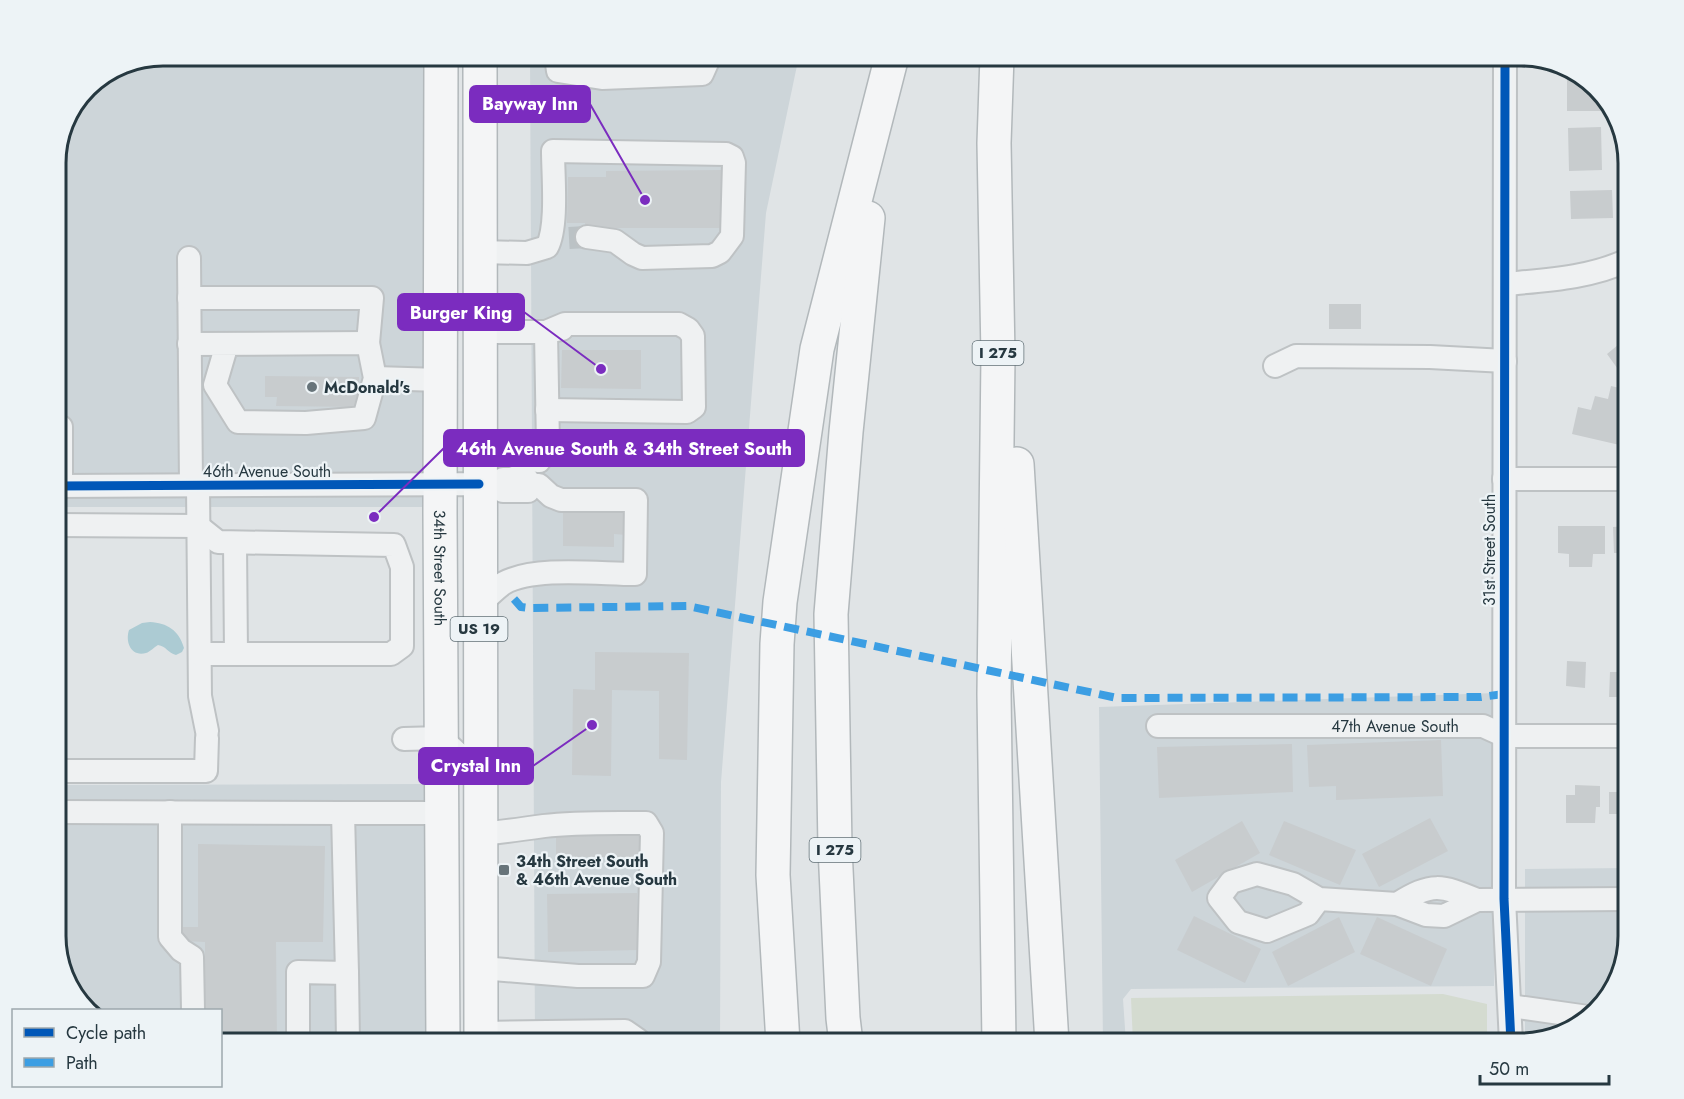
<svg xmlns="http://www.w3.org/2000/svg" width="1684" height="1099" viewBox="0 0 1684 1099" font-family="Jost,sans-serif">
  <style>
    .built { fill: #cdd5d9 }
    .green { fill: #d4dbd0 }
    .water { fill: #accbd3 }
    .building { fill: #c8ccce }
    .lines { fill: none; stroke-linecap: round; stroke-linejoin: round }
    .minor-tunnel { stroke: #bbc2c5; stroke-width: 22; stroke-dasharray: 22 11; stroke-linecap: butt }
    .minor-casing { stroke: #bec2c4; stroke-width: 26 }
    .highway-casing { stroke: #b2b8bb; stroke-width: 36 }
    .minor { stroke: #eff1f2; stroke-width: 22 }
    .highway { stroke: #f4f5f6; stroke-width: 33 }
    .quiet { stroke: #3c9ee3; stroke-width: 8; stroke-dasharray: 15 8; stroke-linecap: butt }
    .cycleway-casing { stroke: #edf3f6; stroke-width: 13 }
    .cycleway { stroke: #0057b8; stroke-width: 9 }
    .poi-dot { fill: #67747a; stroke: #edf3f6; stroke-width: 2 }
    .labels { text-anchor: middle; stroke-width: 4.5; stroke-linejoin: round; paint-order: stroke }
    .shield { fill: #edf3f6; stroke: #627077; stroke-width: 1.5 }
    .shield-label { font-size: 15px; font-weight: bold; fill: #263840 }
    .poi-label { font-size: 16px; font-weight: bold; fill: #263840; stroke: #edf3f6; text-anchor: start }
    .street-label { font-size: 16px; fill: #263840; stroke: #edf3f6 }
    .rim { fill: none; stroke: #263840; stroke-width: 3 }
    .leader { fill: none; stroke: #7b2cbf; stroke-width: 2 }
    .callout-dot { fill: #7b2cbf; stroke: #edf3f6; stroke-width: 2 }
    .callout { fill: #7b2cbf; stroke: #7b2cbf; stroke-width: 2 }
    .callout-label { font-size: 18px; text-anchor: middle; font-weight: bold; fill: #fff }
  </style>
  <rect width="100%" height="100%" fill="#e0e4e6"/>
  <path class="built" d="M163,56H430L431,474L56,476V156L87,87L122,64Z
    M530,56H799L766,213L721,782L720,1043H535Z
    M431,494V507H56V496Z
    M1495,693L1496,721L1483,716L1149,717L1150,736H1481L1496,743L1494,986L1131,989L1123,999L1126,1043H1103L1099,707Z
    M432,784L434,1043H221L220,1010H89L70,990L56,943V785Z
    M1628,868V937L1611,996L1575,1029L1525,1042V869Z"/>
  <path class="green" d="M1443,994L1487,1004V1043H1133L1131,998Z"/>
  <path class="water" d="M150,622C167,623 179,630 184,648L182,652L176,655C168,653 166,646 158,645C154,647 150,652 146,653C131,657 125,642 129,630L142,623Z"/>
  <path class="building" d="M571,56H661V61L571,60Z
    M1567,69L1581,73L1606,101V111H1567Z
    M1601,127L1602,170L1569,171L1568,128Z
    M723,170V228H585V223H567L568,177H606V171Z
    M1612,190L1613,218L1571,219L1570,191Z
    M1329,304H1361V329H1329Z
    M1624,340L1627,344L1628,343V376L1623,369L1620,372L1607,354Z
    M562,350H641V389L561,388Z
    M265,376L359,377V407L276,406L277,397H265Z
    M1611,386L1628,390V426L1624,446L1572,434L1578,407L1591,410L1595,396L1608,399Z
    M563,509L627,510V535L614,534V547L563,546Z
    M1558,526H1605V554H1593L1592,567H1569V554L1558,553Z
    M1628,526V553H1614L1613,527Z
    M595,652L689,653L687,760L659,759V691L612,690L611,776L572,775L573,689L595,690Z
    M1567,661L1586,662L1585,688L1566,686Z
    M1610,672H1628V697H1609Z
    M1441,740L1443,796L1336,800V786L1309,787L1307,745Z
    M1292,744L1293,792L1159,798L1157,747Z
    M1623,781H1628V814H1609V792H1623Z
    M1575,785L1600,786V807H1596L1595,823H1566V795H1575Z
    M1430,818L1448,851L1379,887L1362,854Z
    M1242,821L1260,853L1192,892L1175,860Z
    M1284,821L1356,850L1340,885L1269,855Z
    M556,830H643V857H556Z
    M198,844L325,846L323,942H276L277,1043H220V1010H205V942L183,941V927H198Z
    M637,893L638,950L548,952L547,894Z
    M1194,916L1261,949L1245,983L1177,950Z
    M1339,917L1355,952L1288,986L1272,952Z
    M1377,917L1447,949L1431,986L1360,954Z"/>
  <g class="lines">
    <path class="minor-tunnel" d="M569,238L587,237"/>
    <g class="minor-casing">
      <g id="minor">
        <path d="M556,56L558,71L602,78L702,74L710,56"/>
        <path d="M1505,56L1504,899L1511,1043"/>
        <path d="M479,252L527,253L547,247C558,227 553,175 553,151L726,154L732,157L734,163L732,236L720,252L712,256L642,258L633,254L615,241L587,237"/>
        <path d="M189,258L191,486"/>
        <path d="M1505,284C1547,280 1590,278 1628,260"/>
        <path d="M189,298H372L368,343"/>
        <path d="M479,332H546L562,329"/>
        <path d="M546,332L565,324H679L688,329L693,336L694,407L687,412L547,410"/>
        <path d="M189,344L368,343L375,378L364,418L306,423L238,422L215,385L227,344"/>
        <path d="M1275,366L1296,356L1430,357L1505,361"/>
        <path d="M375,378L440,380"/>
        <path d="M479,442L516,458L539,461L548,446L546,332"/>
        <path d="M1504,479H1628"/>
        <path d="M56,486L496,484L503,479H527L531,485L528,491H503L496,484"/>
        <path d="M61,486V427"/>
        <path d="M198,486L200,696L207,731"/>
        <path d="M56,525L198,526L218,542L394,545L402,567V646L391,654H200"/>
        <path d="M235,543L236,654"/>
        <path d="M479,605C487,598 495,589 504,583C535,566 599,574 635,574L636,500H561L551,496L539,485H531"/>
        <path id="s1" d="M1158,726H1483L1505,736H1628"/>
        <path d="M404,739L441,738L480,774"/>
        <path d="M56,771H206L207,738"/>
        <path d="M56,812L343,813"/>
        <path d="M170,812V937L181,950L192,957L193,1010"/>
        <path d="M480,834C502,832 523,829 544,826C576,822 614,823 646,823L652,833L649,962L643,976H578L481,968"/>
        <path d="M1319,899L1308,914L1267,931L1238,922L1219,898L1231,882L1257,874L1293,884L1319,899L1397,904L1426,915L1444,916L1477,900L1628,899"/>
        <path d="M1397,904C1432,882 1441,885 1477,900"/>
        <path d="M347,973L348,1043"/>
        <path d="M1510,1006L1588,1017"/>
        <path d="M481,1033L625,1031L638,1040V1043"/>
        <path d="M298,1043V972L347,973L343,813H441"/>
      </g>
    </g>
    <g class="highway-casing">
      <g id="highway">
        <path id="s2" d="M441,56L440,513L443,1043"/>
        <path d="M480,56L481,1043"/>
        <path d="M997,56L994,143L998,356L994,694L999,1043"/>
        <path d="M1017,464L1052,1043"/>
        <path d="M783,1043L773,875L777,644L780,602L817,349L892,56"/>
        <path d="M846,1043L843,1018L835,848L831,614L846,432L868,218"/>
      </g>
    </g>
    <use href="#minor" class="minor"/>
    <use href="#highway" class="highway"/>
    <path class="quiet" d="M514,599L521,607L529,608L688,606L1117,698L1481,697L1504,694"/>
    <g class="cycleway-casing">
      <path id="cycleway" d="M1505,56L1504,899L1511,1043
        M56,486L479,484"/>
    </g>
    <use href="#cycleway" class="cycleway"/>
  </g>
  <g class="poi-dot">
    <circle cx="312" cy="387" r="6"/>
    <rect x="498" y="864" width="12" height="12" rx="3"/>
  </g>
  <g class="labels">
    <g class="shield">
      <rect x="972.5" y="341" width="51" height="24" rx="4.5"/>
      <rect x="450.5" y="617" width="57" height="24" rx="4.5"/>
      <rect x="809.5" y="838" width="51" height="24" rx="4.5"/>
    </g>
    <g class="shield-label">
      <text x="998" y="358">I 275</text>
      <text x="479" y="634">US 19</text>
      <text x="835" y="855">I 275</text>
    </g>
    <g class="poi-label">
      <text x="324" y="393">McDonald's</text>
      <text x="516" y="867">34th Street South<tspan x="516" dy="18">&amp; 46th Avenue South</tspan></text>
    </g>
    <g class="street-label">
      <text x="267" y="477">46th Avenue South</text>
      <text transform="translate(1489 550) rotate(-90)" y="6">31st Street South</text>
      <text dy="6" stroke="none"><textPath href="#s2" startOffset="512">34th Street South</textPath></text>
      <text dy="6" stroke="none"><textPath href="#s1" startOffset="237">47th Avenue South</textPath></text>
    </g>
  </g>
  <path d="M0 0H1684V1099H0ZM163 66H1521A97 97 0 0 1 1618 163V936A97 97 0 0 1 1521 1033H163A97 97 0 0 1 66 936V163A97 97 0 0 1 163 66Z" fill="#edf3f6" fill-rule="evenodd"/>
  <path class="rim" d="M163 66H1521A97 97 0 0 1 1618 163V936A97 97 0 0 1 1521 1033H163A97 97 0 0 1 66 936V163A97 97 0 0 1 163 66Z"/>
  <path class="leader" d="M645 200L590 104M601 369L524 312M374 517L444 448M592 725L533 766"/>
  <g class="callout-dot">
    <circle cx="645" cy="200" r="6"/>
    <circle cx="601" cy="369" r="6"/>
    <circle cx="374" cy="517" r="6"/>
    <circle cx="592" cy="725" r="6"/>
  </g>
  <g class="callout">
    <rect x="470" y="86" width="120" height="36" rx="6"/>
    <rect x="398" y="294" width="126" height="36" rx="6"/>
    <rect x="444" y="430" width="360" height="36" rx="6"/>
    <rect x="419" y="748" width="114" height="36" rx="6"/>
  </g>
  <g class="callout-label">
    <text x="530" y="110">Bayway Inn</text>
    <text x="461" y="319">Burger King</text>
    <text x="624" y="455">46th Avenue South &amp; 34th Street South</text>
    <text x="476" y="772">Crystal Inn</text>
  </g>
  <rect x="12" y="1009" width="210" height="78" fill="#edf3f6" stroke="#9da8ad" stroke-width="1.5"/>
  <rect x="24" y="1028" width="30" height="9" fill="#0057b8" stroke="#9da8ad" stroke-width="1.5"/>
  <text x="66" y="1039" font-size="18" fill="#263840">Cycle path</text>
  <rect x="24" y="1058" width="30" height="9" fill="#3c9ee3" stroke="#9da8ad" stroke-width="1.5"/>
  <text x="66" y="1069" font-size="18" fill="#263840">Path</text>
  <path d="M1480 1075v9h129v-9" fill="none" stroke="#263840" stroke-width="3"/>
  <text x="1489" y="1075" font-size="18" fill="#263840" stroke="#edf3f6" stroke-width="4.5" paint-order="stroke">50 m</text>
</svg>
